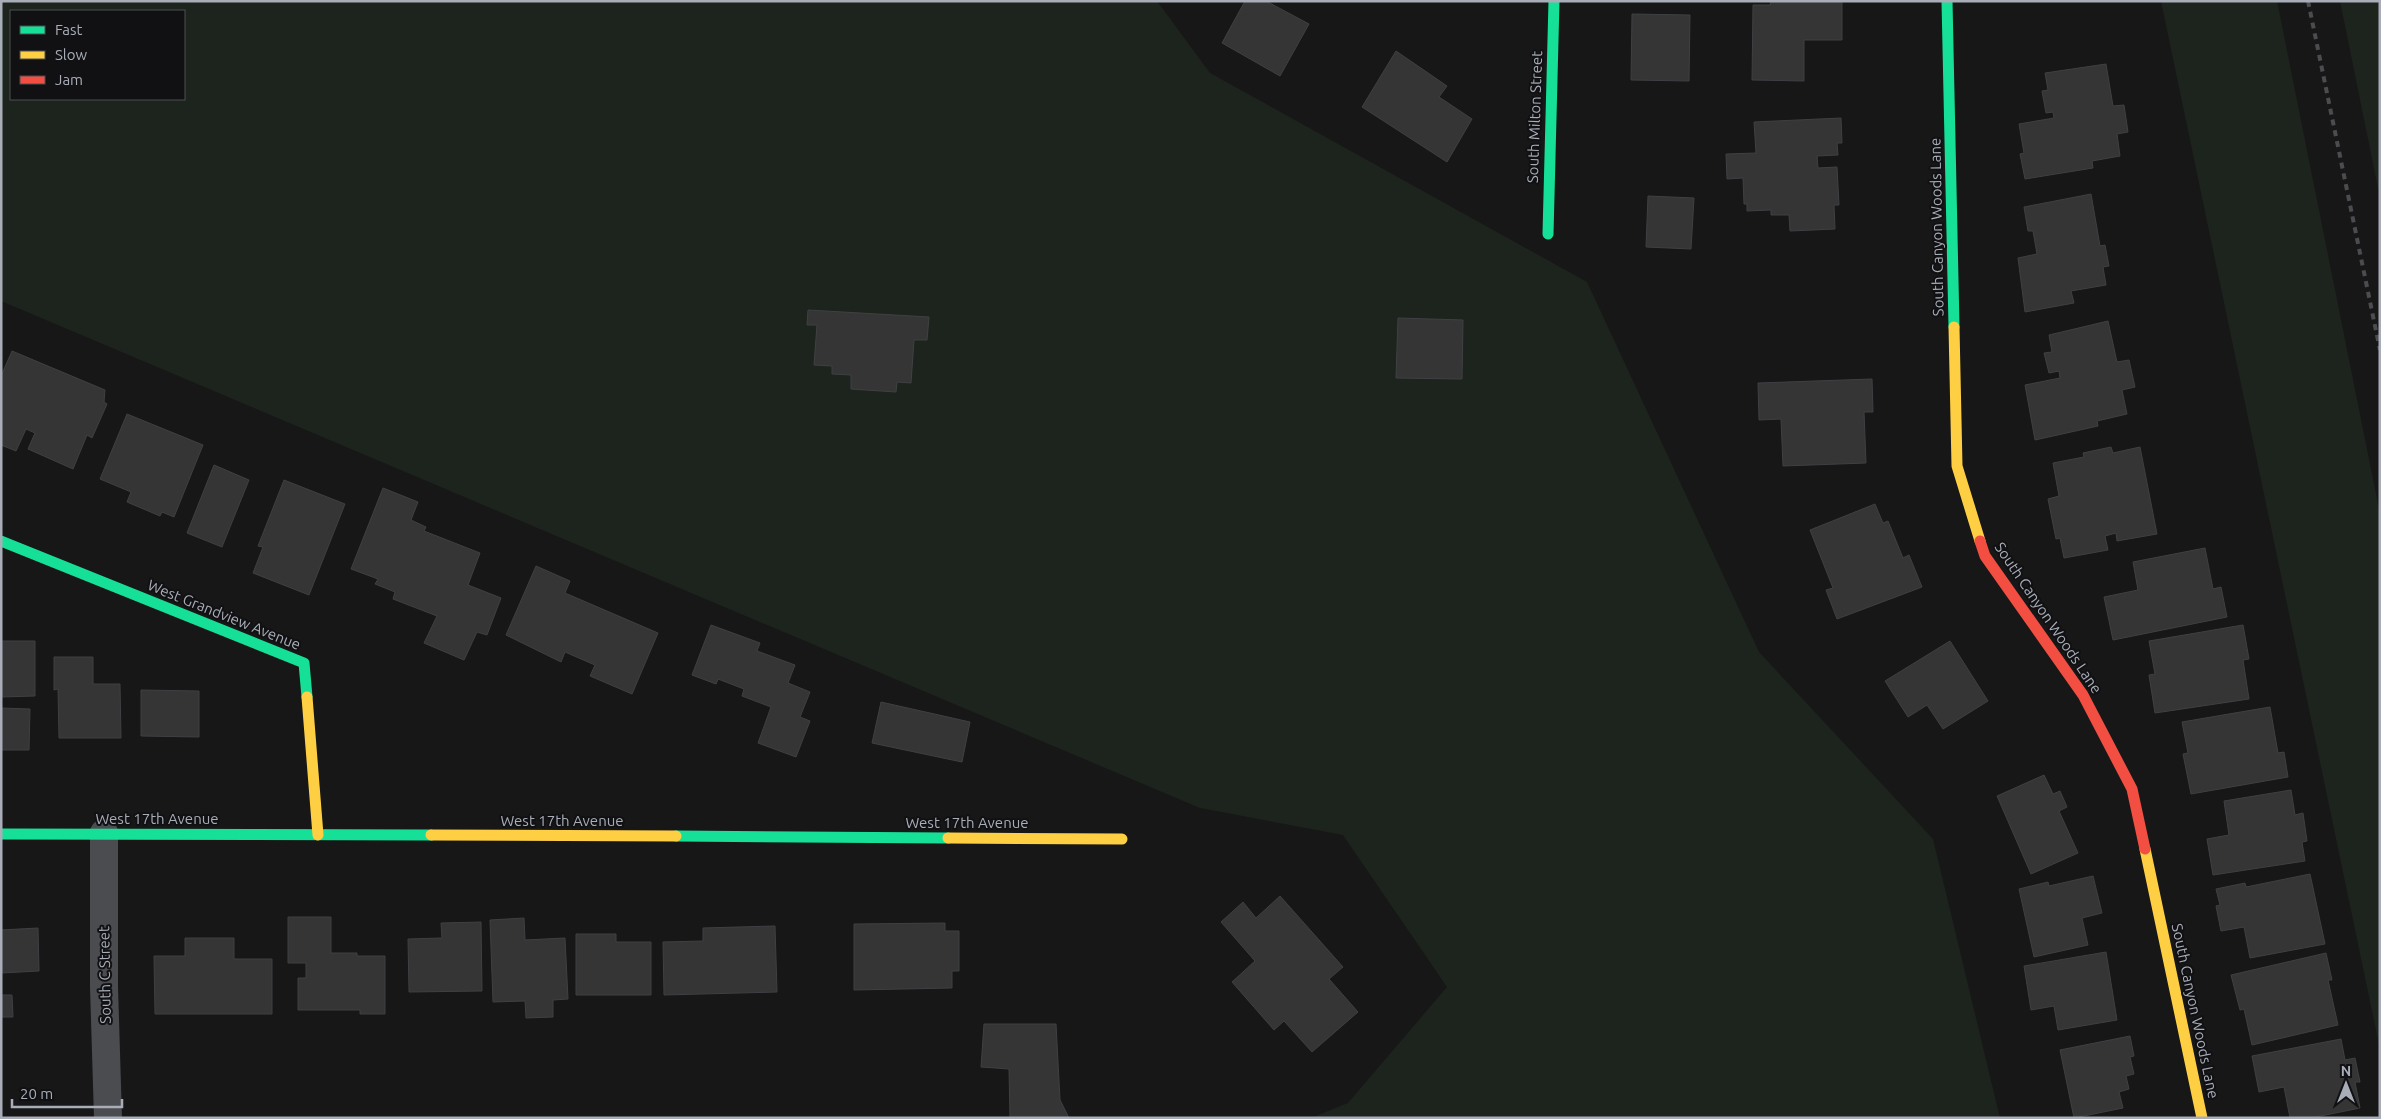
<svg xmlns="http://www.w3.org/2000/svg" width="2381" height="1119" viewBox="0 0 2381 1119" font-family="Ubuntu,sans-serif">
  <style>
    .green { fill: #1d241e; fill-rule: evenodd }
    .building { fill: #353536; stroke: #3f4043 }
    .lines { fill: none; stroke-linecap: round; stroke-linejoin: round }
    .street { stroke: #4b4c50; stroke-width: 28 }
    .fast { stroke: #16e098; stroke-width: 11 }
    .slow { stroke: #ffcf43; stroke-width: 11 }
    .jam { stroke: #f24e42; stroke-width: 11 }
    .rail { stroke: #4b4c4f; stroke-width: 4; stroke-dasharray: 6 5; stroke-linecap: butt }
    .labels { text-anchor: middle; stroke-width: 4; stroke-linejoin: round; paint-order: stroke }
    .street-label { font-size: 15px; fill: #a8adb8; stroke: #111113 }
  </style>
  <rect width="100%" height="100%" fill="#171717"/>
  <path class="green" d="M1,1H1157L1210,73L1587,282L1759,652L1933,839L2000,1118H1311L1348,1103L1447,987L1343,835L1200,808L1,301ZM11,11H184V99H11Z
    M2161,1H2277L2380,514V1049Z
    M2340,1H2380V198Z"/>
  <path class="building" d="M1245,1H1266L1309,24L1280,76L1222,43Z
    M1771,1H1842V40H1804V81L1752,80L1753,5H1770Z
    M1632,14L1690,15L1689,81L1631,80Z
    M1396,51L1447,86L1439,97L1472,119L1447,162L1362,107Z
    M2106,64L2113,106L2124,105L2128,132L2117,134L2120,156L2092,161L2093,168L2025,179L2020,154L2024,153L2019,124L2054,118L2053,112L2046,113L2042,91L2048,90L2045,73Z
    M1841,118L1842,143H1837L1838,155L1817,156L1818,168L1837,167L1839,205H1834L1835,229L1790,231L1789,215H1771V210L1747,211V204H1744L1743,178L1727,179L1726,154L1756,153L1754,122Z
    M2091,194L2100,246L2105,245L2109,266L2103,267L2106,285L2071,291L2074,303L2025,312L2018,258L2037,254L2033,231H2028L2024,207Z
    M1648,196L1694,198L1691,249L1646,247Z
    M808,310L929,317L927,340H914L911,383L897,382L896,392L851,389V375L832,374V366L814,365L817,325H807Z
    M1398,318L1463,320L1462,379L1396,378Z
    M2108,321L2117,362L2129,360L2135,387L2122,390L2127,414L2097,421L2098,426L2035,440L2025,385L2060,378L2059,371L2049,373L2044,353L2052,352L2049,335Z
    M12,351L105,390L104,402L107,404L92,438L87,435L73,469L28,449L35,433L26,429L16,451L1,445V376Z
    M1872,379L1873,412H1864L1866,463L1783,466L1781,419L1759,420L1758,383Z
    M127,414L203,445L174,517L162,512L160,516L127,502L131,492L100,479Z
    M2111,447L2113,453L2140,447L2157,534L2117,541L2116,533L2105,536L2108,550L2064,558L2060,538L2056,539L2048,499L2059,496L2053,463L2084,457L2083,453Z
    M214,465L249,480L222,547L187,533Z
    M284,480L345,504L309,595L253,573L263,547L258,546Z
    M383,488L418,502L411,520L426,527L424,531L480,553L468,585L501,598L487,635L477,632L464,660L424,643L437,616L393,599L395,592L375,584L378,579L351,569Z
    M1875,504L1883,523L1888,521L1903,558L1909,555L1922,587L1837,619L1826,590L1833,588L1810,530Z
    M2205,548L2213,589L2221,587L2227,617L2113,640L2104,597L2138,590L2133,562Z
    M536,566L570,581L565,593L658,633L632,694L590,676L595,665L565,652L561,662L506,635Z
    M711,625L760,643L757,651L795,665L788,683L810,692L800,717L810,721L796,757L758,743L771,707L742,696L744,689L718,679L716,684L692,675Z
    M2243,625L2249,659L2243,660L2249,699L2155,713L2149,675L2155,674L2149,641Z
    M1,641H35V696L1,697Z
    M1950,641L1988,701L1943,729L1927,705L1908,717L1885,681Z
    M54,657H93V684H120L121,738H59L58,689L54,690Z
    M141,690L199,691V737L141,736Z
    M881,702L970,722L962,762L872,743Z
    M2270,707L2278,753L2284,752L2288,777L2191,794L2183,754L2188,753L2182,722Z
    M1,708L30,709L29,750H1Z
    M2044,775L2053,794L2060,791L2067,807L2059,811L2078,853L2031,874L1997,796Z
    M2291,790L2295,815L2303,813L2307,841L2302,842L2305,861L2213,875L2207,839L2229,835L2224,801Z
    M2310,874L2325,944L2250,958L2244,927L2221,931L2216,906L2220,905L2216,889L2245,883L2246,887Z
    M2093,876L2102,913L2082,918L2088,945L2034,957L2019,889L2048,882L2049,886Z
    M1280,896L1343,967L1329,979L1358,1012L1312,1052L1284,1021L1274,1030L1232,982L1255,961L1221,922L1243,902L1256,918Z
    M288,917H331V953H357V956H385V1014H360V1010H298V978H306V963H288Z
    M524,918L525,940L565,938L568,999L553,1000V1017L526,1018L525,1001L493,1002L490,920Z
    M481,922L482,991L409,992L408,939L442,938L441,923Z
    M945,923V931H959V971H952V988L854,990V924Z
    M775,926L777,992L664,995L663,942L703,941V928Z
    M38,928L39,971L1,973V930Z
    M576,934H616V942H651V995H576Z
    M185,938H234V959H272V1014H155L154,956H185Z
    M2106,952L2117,1020L2058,1030L2054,1006L2031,1010L2024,966Z
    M2326,953L2332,980H2328L2338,1025L2252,1045L2244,1009L2240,1010L2231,975Z
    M1,995H12L13,1017H1Z
    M984,1024H1056L1060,1100L1069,1118H1010L1009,1069L981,1067Z
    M2130,1036L2134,1056L2130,1057L2134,1074L2126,1076L2129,1089L2119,1092L2123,1108L2074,1118L2060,1050Z
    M2341,1039L2345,1060L2355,1058L2360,1082H2355L2360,1108L2311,1118H2290L2284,1087L2259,1092L2252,1056Z"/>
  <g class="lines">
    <path class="street" d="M104,833V987L108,1118"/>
    <path class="fast" d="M1947,1L1954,327
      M1548,234L1554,1
      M1,541L304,663L307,697
      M1,834L431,835
      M676,836L948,838"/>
    <path class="slow" d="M1954,327L1957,466L1980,541
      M307,697L318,835
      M431,835L676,836
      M948,838L1122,839
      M2145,849L2202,1118"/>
    <path class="jam" d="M1980,541L1985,556L2083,695L2132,789L2145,849"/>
    <path class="rail" d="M2308,1L2380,350"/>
  </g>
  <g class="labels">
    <g class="street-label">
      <text transform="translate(1535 117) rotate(-88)" y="5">South Milton Street</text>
      <text transform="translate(1937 227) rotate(-91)" y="5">South Canyon Woods Lane</text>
      <text transform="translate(224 615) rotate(22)" y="5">West Grandview Avenue</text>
      <text transform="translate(2048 618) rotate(56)" y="5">South Canyon Woods Lane</text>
      <text x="157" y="824">West 17th Avenue</text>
      <text x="562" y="826">West 17th Avenue</text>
      <text x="967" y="828">West 17th Avenue</text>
      <text transform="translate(105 975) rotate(-91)" y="5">South C Street</text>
      <text transform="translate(2195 1011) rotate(78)" y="5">South Canyon Woods Lane</text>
    </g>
  </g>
  <rect width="2381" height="1119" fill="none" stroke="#a8adb8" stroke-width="5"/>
  <rect x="10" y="10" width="175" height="90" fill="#111113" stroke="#4d4f55"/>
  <rect x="20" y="26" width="25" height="8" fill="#16e098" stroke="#4d4f55"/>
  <text x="55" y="35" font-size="15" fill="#a8adb8">Fast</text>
  <rect x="20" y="51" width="25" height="8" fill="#ffcf43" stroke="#4d4f55"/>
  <text x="55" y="60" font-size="15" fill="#a8adb8">Slow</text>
  <rect x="20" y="76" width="25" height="8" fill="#f24e42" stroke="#4d4f55"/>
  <text x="55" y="85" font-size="15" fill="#a8adb8">Jam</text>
  <g transform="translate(2346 1084)" stroke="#111113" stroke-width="4" paint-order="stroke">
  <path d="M0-4L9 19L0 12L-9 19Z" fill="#a8adb8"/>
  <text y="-8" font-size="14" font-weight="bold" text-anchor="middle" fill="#a8adb8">N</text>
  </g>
  <path d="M12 1099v8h110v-8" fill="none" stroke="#a8adb8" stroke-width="2.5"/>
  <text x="20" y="1099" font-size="15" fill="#a8adb8" stroke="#111113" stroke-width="4" paint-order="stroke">20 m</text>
</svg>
